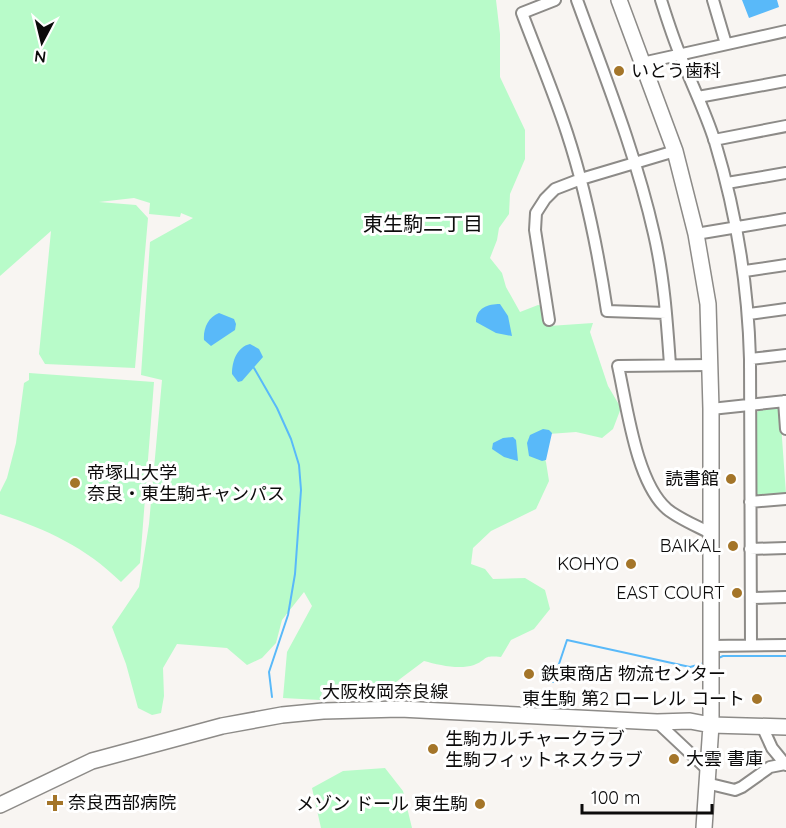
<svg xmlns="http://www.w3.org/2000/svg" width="786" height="828" viewBox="0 0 786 828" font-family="Quicksand,'Noto Sans JP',sans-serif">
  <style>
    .green { fill: #b8fbc9 }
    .water { fill: #59b9f9 }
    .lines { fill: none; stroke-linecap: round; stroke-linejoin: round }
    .stream { stroke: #59b9f9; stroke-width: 2 }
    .street-casing { stroke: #8d8b88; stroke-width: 14 }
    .secondary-casing { stroke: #8d8b88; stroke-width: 18 }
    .street { stroke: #fff; stroke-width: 10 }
    .secondary { stroke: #fff; stroke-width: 15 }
    .poi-dot { fill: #a47529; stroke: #fff; stroke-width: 2 }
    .labels { text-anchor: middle; stroke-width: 6; stroke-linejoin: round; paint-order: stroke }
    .poi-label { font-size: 18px; fill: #0c0b0b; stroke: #fff; text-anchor: start }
    .street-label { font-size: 18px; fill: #0c0b0b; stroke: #fff }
    .neighbourhood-label { font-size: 20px; fill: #0c0b0b; stroke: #fff }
  </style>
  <rect width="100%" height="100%" fill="#f8f5f2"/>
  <path class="green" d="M0,0H496L500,34V77L525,130V159L510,194L509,214L499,228L497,240L490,258L502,273L506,287L520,312L538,305L544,306L549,326L593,323L590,332L608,386L621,408L613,429L602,438L576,432L535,435L546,462L549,481L536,509L491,531L473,548L471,564L485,569L493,579L525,578L545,590L550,609L534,629L511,640L501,657C481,655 489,659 474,665C459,670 439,665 424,661L396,682L324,685L320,700L283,698L287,652L312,606L304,592L282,620L276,643L262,658L247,665L227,648L177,644L163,668L164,696L161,713L152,715L138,708L126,664L112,627L139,587L149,524L162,380L141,375L150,242L193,218L181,213L180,217L149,214L150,203L134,198L99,202L136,205L148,218L135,368L45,364L39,354L51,231L0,276Z
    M29,373L154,382L140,563L121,582C85,547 48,530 0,514V492L7,478L16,443L24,383L29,380Z
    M776,407L780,410L786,494L759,498L756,494L755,415L760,409Z
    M385,768L403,791L412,828H321L312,788L343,771Z"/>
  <path class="water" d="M742,0H777L779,7L749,18Z
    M500,304L508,316L512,336L496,333L476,322C476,308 488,304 500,304Z
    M219,313L234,319L236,324L235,330L211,346L204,340C203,329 208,317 219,313Z
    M250,344L259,349L263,357L242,381L238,382L232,374C232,361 237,347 250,344Z
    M543,429L549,430L552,433L546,460L542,461L529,456L527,443L530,435Z
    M513,437L516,440L518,461L504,457L492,449L493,443L503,438Z"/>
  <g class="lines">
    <path class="stream" d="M254,368L277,408L291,439L299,465L301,490L295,574L288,615L269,672L272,697
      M716,659L723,656H786
      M553,682L567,640L690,667L705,663"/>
    <g class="street-casing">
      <path id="street" d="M555,0L522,13C537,53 554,93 567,133C586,191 598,251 607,311L666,313
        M577,0C605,77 636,154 654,234C664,277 667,322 670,365
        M661,0C667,19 673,38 681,57C692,85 706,113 715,142C737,215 748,283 750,359L751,645
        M713,0L726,44
        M642,63L786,31
        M698,97L786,81
        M714,140L786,126
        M727,183L786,173
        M696,234L786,219
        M745,271L786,265
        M749,314L786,309
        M549,320L535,230L536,213L545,199L555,189L581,179L675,151
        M750,359L786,355
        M710,365L618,366C627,406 636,482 667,509C679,519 697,526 712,534
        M784,401L786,429
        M711,409L786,401
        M750,502L786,499
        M750,549L786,548
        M751,598L786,597
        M711,646L786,645
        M657,722L707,769
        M762,726L772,748L786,765
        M706,783L735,790L742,787L770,767L785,764"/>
    </g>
    <g class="secondary-casing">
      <path id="secondary" d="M619,0L675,151L696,234L708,304L711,409V725L704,828
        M0,805L92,761L222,726L282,715L323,711L400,709L657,722L690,721L711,725L786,727"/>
    </g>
    <use href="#street" class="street"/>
    <use href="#secondary" class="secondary"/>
  </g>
  <g class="poi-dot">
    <circle cx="619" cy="71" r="6"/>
    <circle cx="731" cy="479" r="6"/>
    <circle cx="75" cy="483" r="6"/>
    <circle cx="733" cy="546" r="6"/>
    <circle cx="631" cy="564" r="6"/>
    <circle cx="737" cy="593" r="6"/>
    <circle cx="529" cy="674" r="6"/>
    <circle cx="757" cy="699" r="6"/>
    <circle cx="433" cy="749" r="6"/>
    <circle cx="674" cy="759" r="6"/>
    <path d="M52 794h6v6h6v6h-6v6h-6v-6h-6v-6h6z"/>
    <circle cx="480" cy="804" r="6"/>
  </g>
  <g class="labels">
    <g class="poi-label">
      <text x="631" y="77">いとう歯科</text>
      <text x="87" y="479">帝塚山大学<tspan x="87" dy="21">奈良・東生駒キャンパス</tspan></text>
      <text x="719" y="485" text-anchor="end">読書館</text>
      <text x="721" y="552" text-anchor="end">BAIKAL</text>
      <text x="619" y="570" text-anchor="end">KOHYO</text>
      <text x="725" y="599" text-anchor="end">EAST COURT</text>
      <text x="541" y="680">鉄東商店 物流センター</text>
      <text x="745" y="705" text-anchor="end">東生駒 第2 ローレル コート</text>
      <text x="445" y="745">生駒カルチャークラブ<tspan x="445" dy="21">生駒フィットネスクラブ</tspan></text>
      <text x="686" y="765">大雲 書庫</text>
      <text x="68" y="809">奈良西部病院</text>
      <text x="468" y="810" text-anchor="end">メゾン ドール 東生駒</text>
    </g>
    <g class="street-label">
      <text x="385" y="698">大阪枚岡奈良線</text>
    </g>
    <g class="neighbourhood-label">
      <text x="423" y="231">東生駒二丁目</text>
    </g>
  </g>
  <g transform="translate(42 42) rotate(187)" stroke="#ffffff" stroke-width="4.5" paint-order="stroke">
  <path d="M0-4.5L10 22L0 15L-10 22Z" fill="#0c0b0b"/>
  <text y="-9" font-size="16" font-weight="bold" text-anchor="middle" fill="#0c0b0b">N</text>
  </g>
  <path d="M582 804v9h130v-9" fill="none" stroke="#0c0b0b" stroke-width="3"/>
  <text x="591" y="804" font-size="18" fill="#0c0b0b" stroke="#ffffff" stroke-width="4.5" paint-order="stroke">100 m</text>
</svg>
